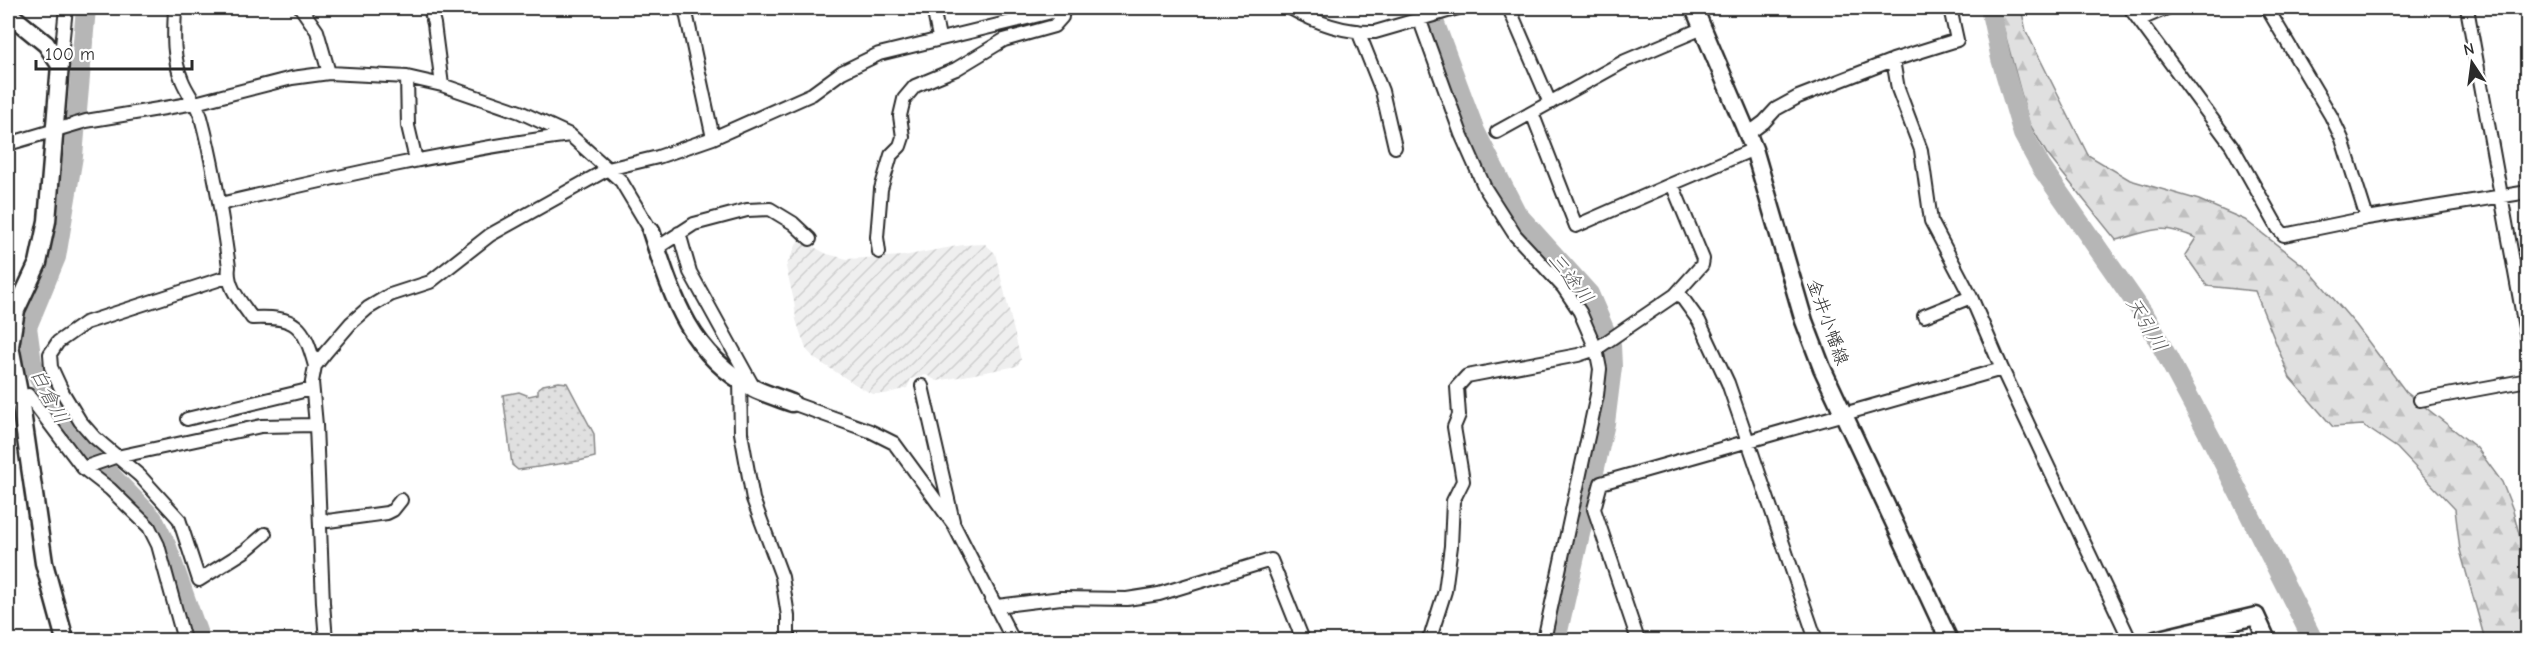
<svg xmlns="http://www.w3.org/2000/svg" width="2535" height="648" viewBox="0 0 2535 648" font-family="'Comic Neue','Klee One',sans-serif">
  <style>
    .industrial { fill: url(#industrial-furrows) }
    .grass { fill: url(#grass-dots); stroke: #868686; stroke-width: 1.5 }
    .forest { fill: url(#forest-firs); stroke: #868686; stroke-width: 1.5 }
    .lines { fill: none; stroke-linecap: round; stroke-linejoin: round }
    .stream { stroke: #7e7e7e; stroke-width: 3 }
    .river { stroke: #b6b6b6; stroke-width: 20 }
    .street-casing { stroke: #2b2b2b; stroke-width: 16 }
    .secondary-casing { stroke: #2b2b2b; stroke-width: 21 }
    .street { stroke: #fff; stroke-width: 12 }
    .secondary { stroke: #fff; stroke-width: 16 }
    .labels { text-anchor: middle; stroke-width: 4.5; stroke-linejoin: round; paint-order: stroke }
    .street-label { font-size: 18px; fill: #2b2b2b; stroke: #fff }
    .water-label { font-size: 20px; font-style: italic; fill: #5c5c5c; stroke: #fff }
  </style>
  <defs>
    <pattern id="industrial-furrows" width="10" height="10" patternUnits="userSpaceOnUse" patternTransform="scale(1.5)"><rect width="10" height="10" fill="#efefef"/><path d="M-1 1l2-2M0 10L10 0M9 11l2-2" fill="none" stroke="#cdcdcd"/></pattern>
    <pattern id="grass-dots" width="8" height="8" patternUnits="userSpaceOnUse" patternTransform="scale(1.5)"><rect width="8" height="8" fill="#e0e0e0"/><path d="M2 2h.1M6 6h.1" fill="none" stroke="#c0c0c0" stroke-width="1.8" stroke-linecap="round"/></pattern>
    <pattern id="forest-firs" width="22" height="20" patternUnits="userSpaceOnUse" patternTransform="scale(1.5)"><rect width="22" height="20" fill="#e0e0e0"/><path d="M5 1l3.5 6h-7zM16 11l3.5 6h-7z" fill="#c0c0c0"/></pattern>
  </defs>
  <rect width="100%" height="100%" fill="#fff"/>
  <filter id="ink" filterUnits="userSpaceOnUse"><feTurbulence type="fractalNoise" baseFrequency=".0167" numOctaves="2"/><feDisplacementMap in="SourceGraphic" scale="12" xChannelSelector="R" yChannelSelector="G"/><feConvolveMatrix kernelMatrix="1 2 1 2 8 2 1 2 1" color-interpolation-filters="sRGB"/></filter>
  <g filter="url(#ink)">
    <path class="industrial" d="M799,239L827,254L847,259L903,256L963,245L985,244L995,253L1021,360L1017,366L937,381L926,375L911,379L907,388L885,394H873L863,389L815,359L806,349L796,320L794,301L786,267Z"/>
    <path class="grass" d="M559,382L567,383L594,434L595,457L579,461L518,470L512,465L503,395L519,392L529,396L538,394V389L543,385Z"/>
    <path class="forest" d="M1998,8H2021L2026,31L2088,155L2130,180L2199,200L2245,220L2308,269L2356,325L2406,392L2477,448L2502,482L2513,510L2523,550L2527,557V640H2485L2460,550L2455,509L2397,448L2363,425L2333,427L2290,378L2255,291L2207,286L2185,255L2196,238C2159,222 2153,231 2116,240L2047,154L2029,123Z"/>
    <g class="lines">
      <path class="stream" d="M21,369L31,355"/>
      <path class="river" d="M86,8L73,156L56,257L27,327L32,363L63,426L153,519L167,547L200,640
        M1429,8L1475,131L1517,214L1589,294L1611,345L1612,367L1605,423L1556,640
        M1990,8L2001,59L2023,134L2041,167L2147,319L2213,442L2313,640"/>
      <g class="street-casing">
        <path id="street" d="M175,8C174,32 172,57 182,80C187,93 197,104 201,117C214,166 222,216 229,267C226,286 241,302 252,318C296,316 304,325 315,366
          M301,8L317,31L329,73
          M430,8L434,24L442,85
          M685,8L713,138
          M933,8L939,37
          M1290,8C1315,22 1345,33 1375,32L1458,8
          M1509,8L1550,103
          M2130,8L2232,146L2278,228L2284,235L2367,218L2528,192
          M2267,8L2331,116L2342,139L2367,218
          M2467,8L2528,344
          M1419,18L1461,134L1485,188L1515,235L1563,287L1580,312L1596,349L1675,295L1702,265L1703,259L1672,184L1754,149
          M2141,19L2167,8
          M1358,31L1382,91L1395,147
          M1893,60L1898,89L1921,150L1931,221L1971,297L2002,369L2130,640
          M60,65L66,8
          M407,77L408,126L416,160
          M1532,113L1576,226L1672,184
          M1497,132L1625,61L1703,28
          M1748,134L1764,122L1776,109L1798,97L1893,60L1957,40L1950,8
          M8,144L86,121L195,103L292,78L329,73L407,77L442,85L520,112L570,135L621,181L651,231
          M220,204C336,177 452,150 570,135
          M679,233L690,272L754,388
          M657,248L694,224L747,210L770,209L793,223L810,239
          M879,252L877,237L881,189L891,155L900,146L903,137L900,116L904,99L915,86L956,69L1004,40L1054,26L1062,17V9
          M227,277L85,323L58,342L50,354L51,367L63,393L80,421L94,437L140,476L179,519L199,580L245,551L265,534
          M1678,292L1699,321L1728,383L1816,640
          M1924,316L1971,297
          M740,380L741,433L753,499L782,577L788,616V640
          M922,386L953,521
          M20,398L28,395L83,468L110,489L149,527L158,545L184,640
          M2420,400L2528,380
          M792,403L870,431L894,443L954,525L1013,640
          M187,419L312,389
          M83,468L112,458L261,426L316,425
          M320,518L328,521L387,513L393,510L401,500
          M997,606L1061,598L1127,599L1159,594L1271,560L1303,640
          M326,640L323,603L316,425L312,382L315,366L326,352L351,323L368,308L390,295L430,282L490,235L608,169L658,157L713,138L812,94L842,72L879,54L1068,8
          M1427,640L1431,635L1445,591L1451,546L1453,501L1463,481L1454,427L1459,415L1457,387L1467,376L1578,355L1596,349L1600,369L1597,395L1544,640
          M1638,640L1594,509L1601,483L2002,369"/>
      </g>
      <g class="secondary-casing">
        <path id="secondary" d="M1694,8L1754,149L1804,321L1822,368L1949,640
          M8,13L46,44L60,65L47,221L38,263L16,310L10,346L20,398L44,563L65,640
          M651,231C672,295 689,354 753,388C765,394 779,398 792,403
          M2155,640L2256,616L2267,640"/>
      </g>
      <use href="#street" class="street"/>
      <use href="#secondary" class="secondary"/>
    </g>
  </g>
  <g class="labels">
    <g class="street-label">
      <text transform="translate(1828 322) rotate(70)" y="6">金井小幡線</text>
    </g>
    <g class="water-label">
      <text transform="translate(1571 278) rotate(52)" y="7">三途川</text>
      <text transform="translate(2147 324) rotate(59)" y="7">天引川</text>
      <text transform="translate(50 396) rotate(63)" y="7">白倉川</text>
    </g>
  </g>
  <rect width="2535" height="648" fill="none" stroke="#fff" stroke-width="30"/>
  <rect x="15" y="15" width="2505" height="618" fill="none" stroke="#2b2b2b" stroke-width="2" filter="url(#ink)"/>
  <g transform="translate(2472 63) rotate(347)" stroke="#ffffff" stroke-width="4.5" paint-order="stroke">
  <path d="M0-4.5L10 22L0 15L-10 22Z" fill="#2b2b2b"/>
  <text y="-9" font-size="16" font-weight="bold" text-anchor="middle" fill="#2b2b2b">N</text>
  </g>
  <path d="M36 60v9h156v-9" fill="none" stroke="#2b2b2b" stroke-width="3"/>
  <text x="45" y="60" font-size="18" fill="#2b2b2b" stroke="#ffffff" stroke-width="4.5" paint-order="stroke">100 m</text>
</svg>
